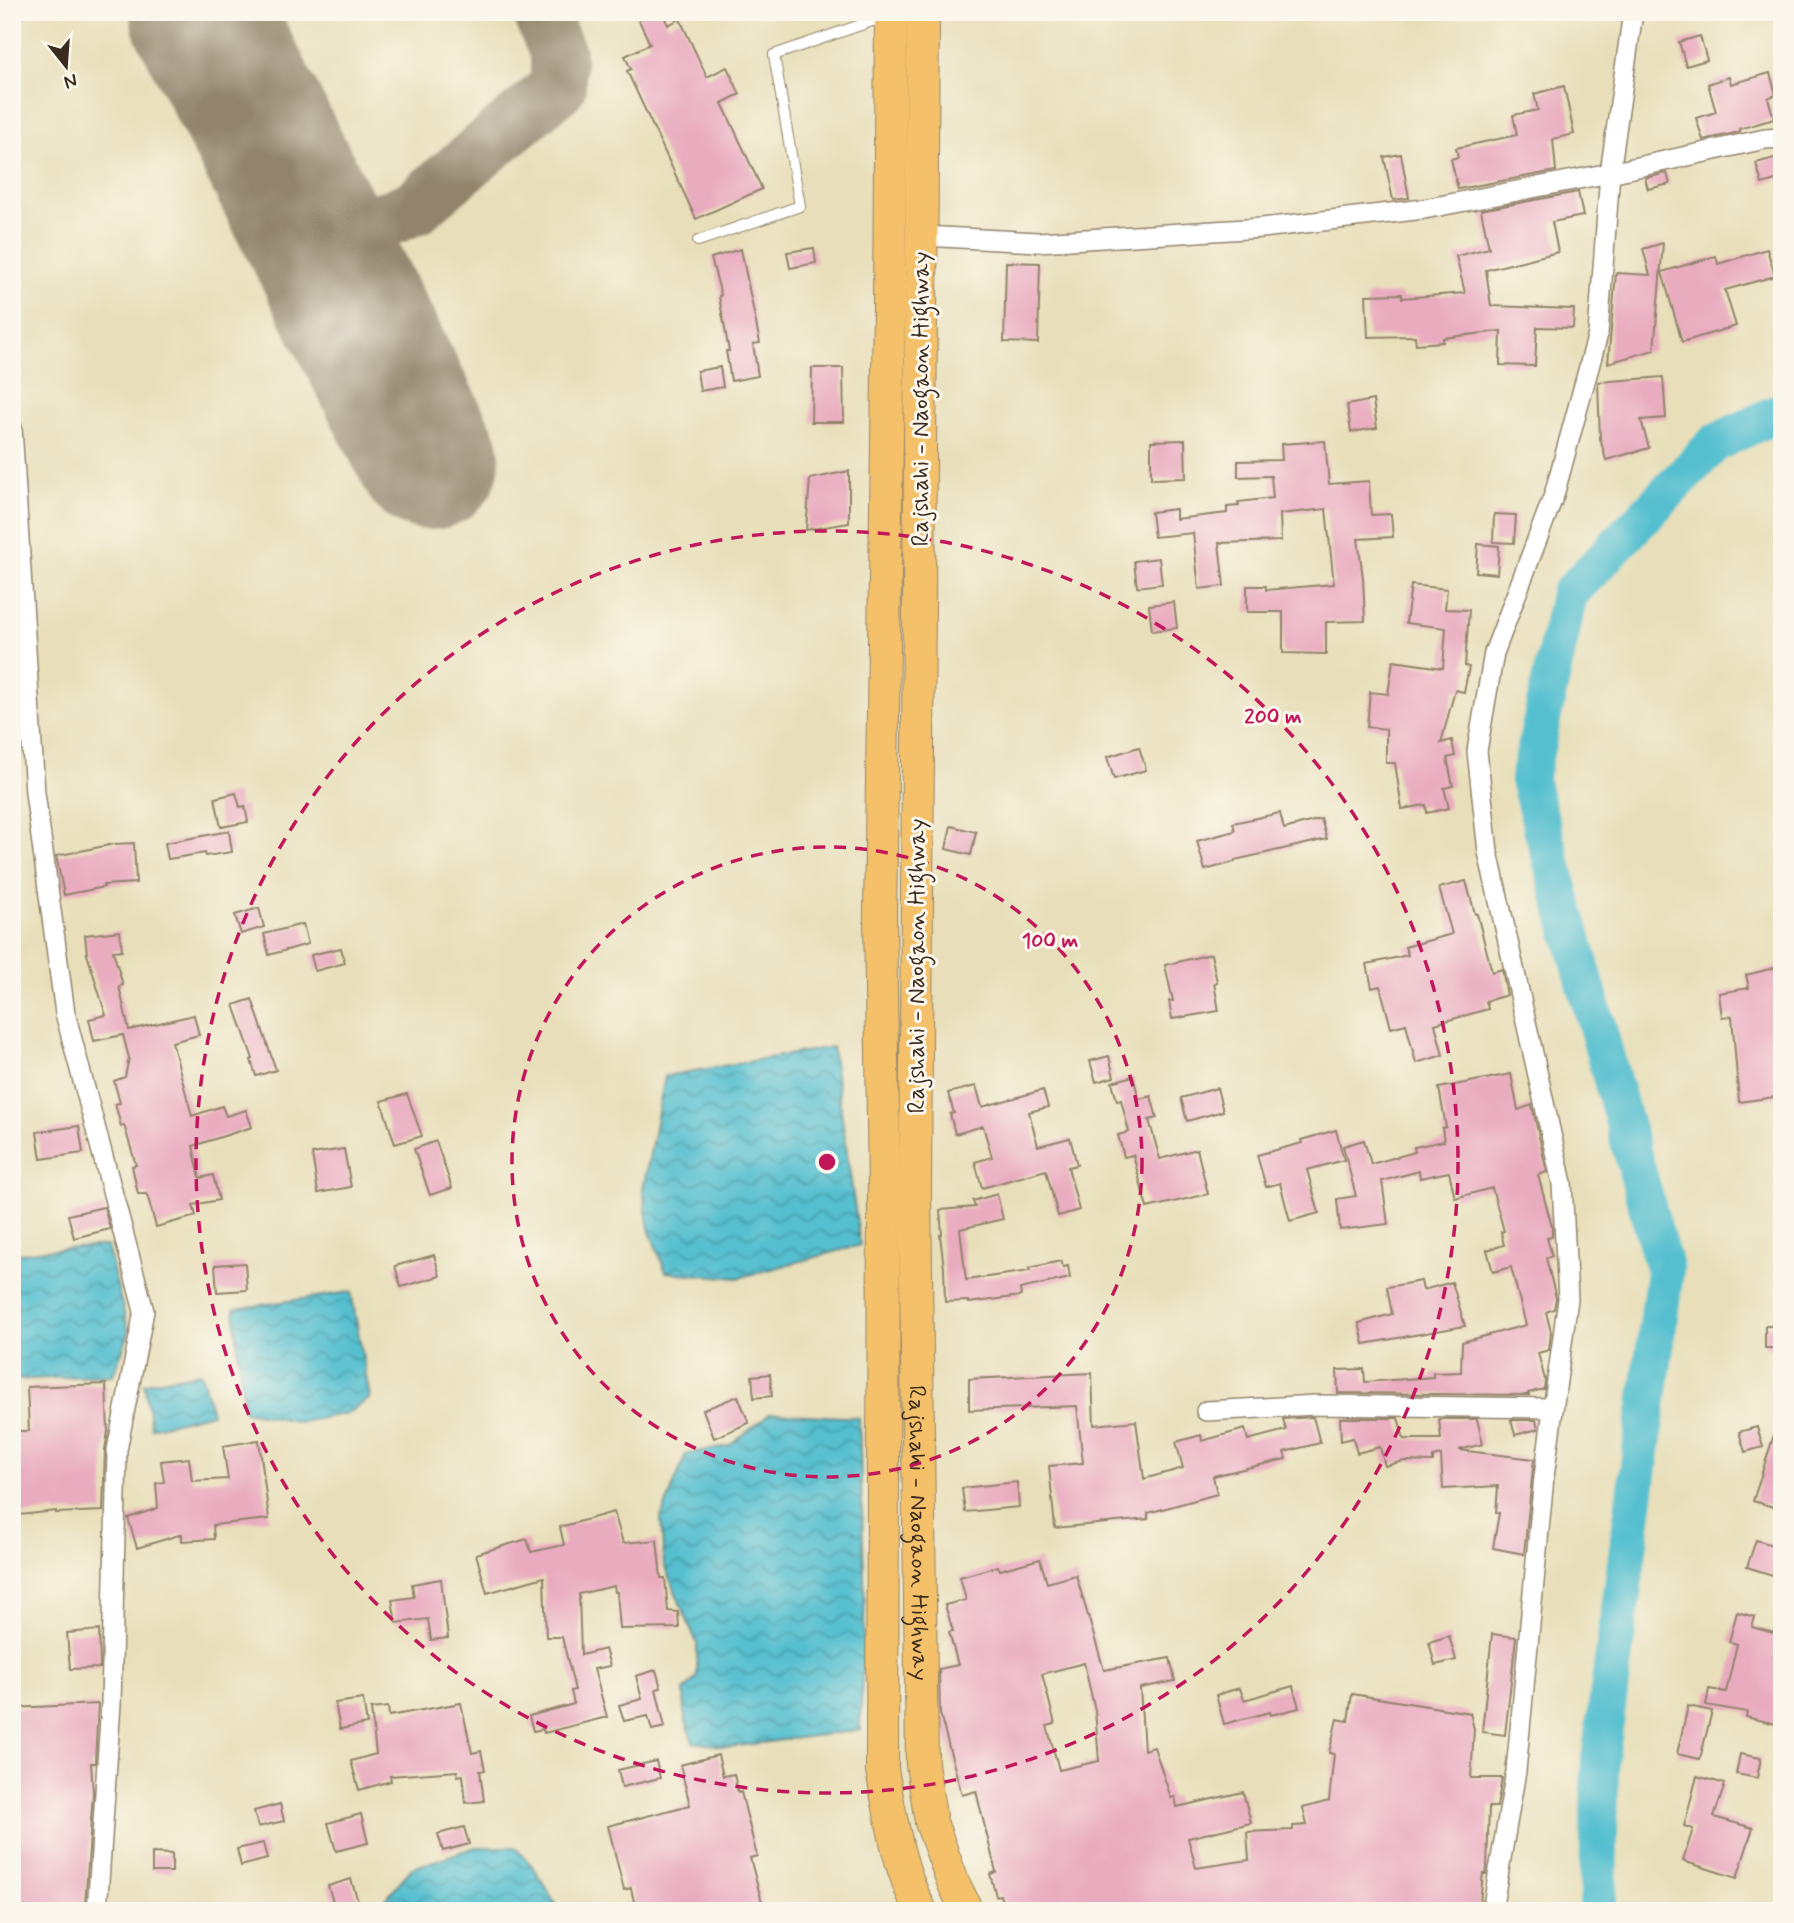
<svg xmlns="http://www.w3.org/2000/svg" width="1794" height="1923" viewBox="0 0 1794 1923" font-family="Mynerve,sans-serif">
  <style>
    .water { fill: url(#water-waves); stroke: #487476; stroke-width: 2 }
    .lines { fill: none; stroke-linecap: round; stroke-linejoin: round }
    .river { stroke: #54bfcf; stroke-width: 38 }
    .taxiway { stroke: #92846c; stroke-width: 56 }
    .runway { stroke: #92846c; stroke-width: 142 }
    .building { fill: #e9acbf; fill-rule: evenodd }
    .service-casing { stroke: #92846c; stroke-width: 12 }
    .minor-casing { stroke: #92846c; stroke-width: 22 }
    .primary-casing { stroke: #92846c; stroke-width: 34 }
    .service { stroke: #fff; stroke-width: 10 }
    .minor { stroke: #fff; stroke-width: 19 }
    .primary { stroke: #f4c16a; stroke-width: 32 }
    .ring { fill: none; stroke: #c2185b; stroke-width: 3.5; stroke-dasharray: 12 9 }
    .labels { text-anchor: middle; stroke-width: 6; stroke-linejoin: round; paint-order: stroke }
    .street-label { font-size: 24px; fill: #3b2a1e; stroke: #fbf7ec }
    .centre { fill: #c2185b; stroke: #fbf7ec; stroke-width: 3.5 }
    .ring-label { font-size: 21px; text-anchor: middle; font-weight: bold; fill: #c2185b; stroke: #fbf7ec; stroke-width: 6; stroke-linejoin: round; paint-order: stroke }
  </style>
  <defs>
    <pattern id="water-waves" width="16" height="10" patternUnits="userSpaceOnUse" patternTransform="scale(1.75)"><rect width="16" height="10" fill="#54bfcf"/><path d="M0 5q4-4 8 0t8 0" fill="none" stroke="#479ba7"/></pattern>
  </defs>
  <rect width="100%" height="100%" fill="#fbf7ec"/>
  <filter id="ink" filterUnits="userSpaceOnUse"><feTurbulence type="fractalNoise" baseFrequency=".0143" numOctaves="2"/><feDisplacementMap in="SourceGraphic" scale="14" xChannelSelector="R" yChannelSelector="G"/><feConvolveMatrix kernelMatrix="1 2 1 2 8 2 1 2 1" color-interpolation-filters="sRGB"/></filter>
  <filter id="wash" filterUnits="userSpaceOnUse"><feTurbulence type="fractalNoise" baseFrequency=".00686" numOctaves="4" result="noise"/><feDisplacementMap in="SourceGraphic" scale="28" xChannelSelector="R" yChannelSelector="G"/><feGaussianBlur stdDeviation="1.57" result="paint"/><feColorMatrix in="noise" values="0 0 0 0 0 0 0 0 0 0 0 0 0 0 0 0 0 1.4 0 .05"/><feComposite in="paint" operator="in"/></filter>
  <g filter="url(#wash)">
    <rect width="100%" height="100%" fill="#e8dfba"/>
    <path class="water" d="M832,1047L860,1245L738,1278L666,1272L649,1229L643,1189L665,1076Z
      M107,1246L129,1333L113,1375L12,1380V1255L44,1250Z
      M351,1292L370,1398L348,1413L300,1422L244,1411L234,1309Z
      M201,1373L212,1413L151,1428L144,1383Z
      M771,1413L859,1418L865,1602L860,1730L729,1747L693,1742L685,1718L684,1691L697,1677V1643L664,1565L661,1518L686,1454L729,1446Z
      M476,1847H515L535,1869L560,1911H382L385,1899L412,1868Z"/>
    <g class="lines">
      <path class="river" d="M1598,1911L1600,1759L1665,1271L1529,780L1569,594L1715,443L1782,411"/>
      <path class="taxiway" d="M305,218L348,226L392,217L415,207L558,87V54L540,12"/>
      <path class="runway" d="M201,12L429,459"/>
    </g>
    <g id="blocks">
      <path class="building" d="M635,12H662L668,25L680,19L707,77L727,67L740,94L722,103L762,189L696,219L627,71L631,69L625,56L650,44Z
        M1700,36L1707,60L1686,66L1679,42Z
        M1770,73L1776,95L1768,98L1774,119L1739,129L1740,132L1703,140L1696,118L1716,112L1708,84L1729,77L1731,84Z
        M1564,86L1574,134L1553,139L1556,171L1458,189L1451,159L1458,157L1456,148L1517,135L1513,115L1538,110L1534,94Z
        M1401,154L1409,198L1393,200L1384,157Z
        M1782,156V178L1762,184L1756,163Z
        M1667,173L1670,184L1648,189L1645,178Z
        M1578,192L1583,216L1552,222L1558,252L1486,270L1491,306L1574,309L1573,328L1537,327L1535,366L1500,365L1501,331L1443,338V342L1416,344L1415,336L1368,337L1366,295L1402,294V298L1465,293L1456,256L1489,248L1481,210Z
        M1663,243L1654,350L1608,363L1616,273L1650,275L1643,249Z
        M814,248L816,263L790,268L787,252Z
        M741,249L760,343L753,344L758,376L731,381L726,351H729L719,296L721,295L711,258Z
        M1767,249L1775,276L1725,290L1736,326L1682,342L1662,272L1716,256L1718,264Z
        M1006,262L1040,263L1038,343L1004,342Z
        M720,367L723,387L700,391L697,371Z
        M812,368H843L844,422H811Z
        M1663,377L1666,418L1641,420L1649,448L1606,460L1600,438L1598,382Z
        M1373,400L1377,428L1351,432L1347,405Z
        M1185,440L1186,478L1151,479V441Z
        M1325,441L1329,484L1369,481L1371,515L1391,514L1393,537L1358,539L1363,578L1365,621L1326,622V654L1283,653V612H1247V586H1266V590L1334,584L1326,509L1280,514L1281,541L1219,543L1224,586L1199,589L1193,533L1154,537L1151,512L1176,509V519L1227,513V507L1239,506L1238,502L1273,498L1271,476L1238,477V461L1282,460L1281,444Z
        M849,471V523L806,530L810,479Z
        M1494,514L1516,515L1514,543L1493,542Z
        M1478,544L1499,546L1497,574L1476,572Z
        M1159,558L1162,584L1137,587L1134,561Z
        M1411,585L1447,589L1445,609L1469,610L1465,666L1469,667L1464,692L1455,690L1441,743L1452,740L1455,756L1447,758L1453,786L1444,788L1449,808L1427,813L1426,805L1402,809L1395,763H1386V729L1367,727L1370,692L1388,694L1393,661L1443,668L1446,628L1406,623Z
        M1174,602L1177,628L1152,631L1149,605Z
        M1139,747L1146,770L1114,779L1107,757Z
        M236,793L240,807L245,806L248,822L221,827L215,798Z
        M1280,813L1284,829L1321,819L1327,839L1235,860V862L1205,870L1197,841L1235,831L1233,823Z
        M951,826L976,832L971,855L946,849Z
        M229,831L232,852L206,856L205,853L168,859L165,843Z
        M134,843L136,883L103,885L104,887L64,895L56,856L114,844Z
        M1466,881L1475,914H1477L1492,972L1502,969L1507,995L1486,1001L1488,1009L1435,1024L1443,1055L1416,1063L1406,1024L1391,1028L1380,986L1372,988L1367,964L1408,955L1405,947L1452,934L1439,888Z
        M259,908L264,927L241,934L235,915Z
        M303,924L308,944L269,955L264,934Z
        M120,931L122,950L113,951L123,985L119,986L129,1030L194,1015L199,1035L172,1042L192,1116L222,1106L226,1116L246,1110L252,1127L193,1146L200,1178L213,1175L219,1200L193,1205L196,1216L156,1227L147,1194H138L132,1166L136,1165L124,1125L121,1126L115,1104L120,1103L114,1081L125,1077L129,1058L123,1035L94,1041L89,1019L106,1015L87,954L85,935Z
        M341,948L345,963L315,971L311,955Z
        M1211,954L1217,982L1214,983L1219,1011L1172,1019L1169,1001H1173L1165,965Z
        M1782,966V1096L1739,1102L1732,1016L1722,1017L1719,993L1749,988L1746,975Z
        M252,999L276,1070L256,1076L251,1060L253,1059L234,1005Z
        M1109,1056L1114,1077L1096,1082L1090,1061Z
        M1511,1074L1518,1110L1532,1105L1547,1172L1538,1175L1552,1227V1236L1547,1238L1552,1256L1546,1258L1556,1298L1554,1309L1546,1312L1551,1332L1549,1350L1538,1353L1545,1380L1544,1389L1528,1393L1529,1395L1338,1393L1337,1370L1364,1369L1365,1382L1433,1377V1373L1461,1372L1462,1342L1526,1325L1511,1267L1493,1272L1487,1250L1504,1245L1501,1232L1504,1231L1492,1188L1455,1198L1449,1172L1420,1178L1419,1171L1382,1181L1388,1224L1340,1230L1337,1199L1356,1196L1343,1146L1364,1140L1371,1164L1415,1152L1414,1147L1444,1141L1442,1128L1446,1127L1439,1088Z
        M1133,1076L1139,1099L1151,1096L1157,1118L1149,1120L1160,1159L1197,1149L1208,1194L1147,1208L1133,1155L1124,1157L1118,1135L1129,1132L1121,1100L1117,1101L1112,1082Z
        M976,1086L982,1107L1043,1090L1048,1107L1029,1112L1038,1146L1070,1138L1077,1165L1068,1167L1079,1210L1058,1216L1046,1170L982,1188L975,1162L992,1157L983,1126L955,1134L950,1114L954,1113L948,1093Z
        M1217,1088L1223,1111L1187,1121L1181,1098Z
        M407,1094L422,1136L395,1144L381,1101Z
        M79,1126L83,1153L41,1159L37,1132Z
        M1336,1130L1344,1160L1307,1170L1319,1213L1290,1221L1280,1183L1266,1187L1257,1155L1302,1143L1301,1140Z
        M436,1141L452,1188L430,1195L414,1149Z
        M344,1149L351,1187L318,1193L312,1154Z
        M997,1194L1003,1219L960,1229L966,1280L1030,1271L1029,1268L1061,1261L1063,1267L1068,1266L1070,1278L1020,1289L1021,1296L968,1303V1301L945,1302L944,1268L940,1235L942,1234L940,1210L975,1207L973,1201Z
        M104,1207L110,1229L74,1238L68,1215Z
        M434,1255L440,1276L401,1287L395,1266Z
        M245,1263L247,1290L217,1292L215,1265Z
        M1421,1281L1423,1290L1452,1282L1465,1326L1364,1344L1359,1323L1392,1314L1387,1287Z
        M1765,1326H1782V1348H1765Z
        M1092,1373L1094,1425L1136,1421L1144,1479L1183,1468L1176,1442L1201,1435L1202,1441L1245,1429L1248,1440L1286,1430L1283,1419L1313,1417L1320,1443L1284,1452L1286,1459L1213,1476L1217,1494L1148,1513V1519L1055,1528L1049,1466L1083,1463L1077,1406L969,1410V1379Z
        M770,1374L772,1396L754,1398L752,1376Z
        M106,1384L108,1431L105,1450L103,1511L56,1513V1511L19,1515L18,1506H12V1431H29L27,1387Z
        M738,1396L749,1423L714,1438L703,1410Z
        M1340,1418H1398L1404,1439H1441L1439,1419H1477L1483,1444L1459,1450L1534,1459L1524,1554L1493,1548L1499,1513H1496L1498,1486L1443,1489L1441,1455L1433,1457V1462L1404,1461L1385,1466L1380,1447L1357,1453L1353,1438L1341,1441Z
        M1511,1420H1536L1538,1429L1515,1435Z
        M1778,1422L1782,1423V1493L1777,1508L1753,1501Z
        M1757,1427L1763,1447L1745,1452L1739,1432Z
        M259,1440L269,1519L213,1525L214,1539L182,1541V1534L137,1548L128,1518L158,1508L156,1483L164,1482L161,1461L189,1458L192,1481L228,1479L223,1446Z
        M1017,1482L1019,1507L965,1512L962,1488Z
        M614,1512L623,1543L657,1540L661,1578H665L668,1611L678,1612L679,1628L620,1629L617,1592H615L614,1586L579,1594L581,1655L605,1649L610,1666L594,1669L607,1717L544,1733L543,1729L533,1731L529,1716L574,1704L571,1691L575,1690L562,1637H546L544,1577L487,1593L476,1554L527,1539L531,1552L564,1545L560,1527Z
        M1756,1540L1782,1548V1578L1747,1567Z
        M1040,1559L1047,1583L1076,1575L1104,1670L1170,1658L1175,1681L1140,1688L1144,1750L1154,1747L1171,1798L1175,1797L1177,1807L1243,1792L1251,1823L1188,1838L1196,1868L1249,1860L1247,1832L1293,1830V1826L1307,1825L1303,1808L1329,1801L1334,1754L1329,1753L1337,1719L1348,1721L1352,1694L1470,1713L1474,1729L1471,1778H1502L1497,1807H1489L1487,1868L1486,1874H1483L1479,1911H1005L1000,1895L996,1896L990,1874L996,1872L976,1791L962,1795L940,1714L939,1669L958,1665L949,1632L953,1631L945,1605L966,1600L960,1577L998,1566L1000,1570ZM1084,1663L1095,1711L1099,1761L1059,1770L1047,1726L1055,1724L1042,1674Z
        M441,1579L448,1638L431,1640L428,1619L396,1623L392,1600L414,1597L412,1584Z
        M1737,1612L1755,1617L1752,1627L1781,1635L1774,1657L1782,1659V1700L1776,1724L1746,1717L1747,1712L1706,1705L1709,1689L1726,1692L1737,1644L1729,1642Z
        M99,1630L100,1668L70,1669L67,1633Z
        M1492,1634L1516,1637L1505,1735L1482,1732Z
        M1449,1636L1456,1660L1435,1665L1429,1642Z
        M656,1670L661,1688L656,1689L665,1727L652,1730L648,1716L624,1721L619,1705L642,1699L636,1676Z
        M1293,1686L1299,1708L1271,1715L1270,1712L1224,1724L1216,1695L1240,1688L1244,1700Z
        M363,1699L367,1724L340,1729L335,1703Z
        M461,1703L472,1753L481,1751L485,1770L480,1771L484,1801L466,1803L463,1775L458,1776L457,1771L390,1776L391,1781L359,1790L351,1761L376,1754L371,1709L388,1707L389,1716Z
        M98,1704L95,1763H91L93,1792L85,1906L72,1905V1909L12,1907V1708Z
        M1688,1706L1712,1711L1700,1759L1677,1754Z
        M1740,1754L1761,1758L1757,1778L1736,1774Z
        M718,1755L723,1776L734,1774L738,1793L741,1792L757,1856L750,1858L763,1906L746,1911H636L631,1888L624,1890L608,1826L690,1805L680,1765Z
        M656,1761L660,1778L622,1787L618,1770Z
        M1697,1776L1725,1784L1714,1817L1753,1828L1737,1878L1683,1861L1693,1829L1684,1826Z
        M280,1804L284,1821L258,1827L254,1811Z
        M361,1814L368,1843L336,1851L328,1823Z
        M464,1827L469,1844L443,1851L438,1834Z
        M263,1843L267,1859L241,1866L237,1849Z
        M152,1853L172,1854V1872H152Z
        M351,1879L361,1911H336L328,1886Z"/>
    </g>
  </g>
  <g filter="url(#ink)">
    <use href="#blocks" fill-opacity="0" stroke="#92846c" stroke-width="2"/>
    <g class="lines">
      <g class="service-casing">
        <path id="service" d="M698,241L800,206L774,55L872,21H889"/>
      </g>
      <g class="minor-casing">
        <path id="minor" d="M922,236L1038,242L1262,228L1424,209L1610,173L1765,139L1782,138
          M12,428L35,793L65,1013L144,1311L117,1450L111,1704L97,1911
          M1206,1411L1315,1405L1553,1408
          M1492,1911L1516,1771L1544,1477L1568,1299L1562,1183L1488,852L1477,751L1494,653L1554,495L1598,334L1610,173L1633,12"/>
      </g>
      <g class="primary-casing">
        <g id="primary">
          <path d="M891,12L889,307L880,915L884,1191L882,1770C891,1817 898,1869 921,1911"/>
          <path id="s1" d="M923,12L915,1191L922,1764L931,1822L953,1882L967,1911"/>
        </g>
      </g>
      <use href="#service" class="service"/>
      <use href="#minor" class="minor"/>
      <use href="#primary" class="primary"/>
    </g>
  </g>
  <g class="ring">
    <circle cx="827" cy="1162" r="315"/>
    <circle cx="827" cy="1162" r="631"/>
  </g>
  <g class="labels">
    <g class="street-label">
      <text transform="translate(920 399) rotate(-90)" y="8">Rajshahi - Naogaon Highway</text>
      <text transform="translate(916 966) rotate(-90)" y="8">Rajshahi - Naogaon Highway</text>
      <text dy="8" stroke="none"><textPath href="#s1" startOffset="1521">Rajshahi - Naogaon Highway</textPath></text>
    </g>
  </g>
  <circle cx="827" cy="1162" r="10" class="centre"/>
  <g class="ring-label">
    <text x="1273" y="723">200 m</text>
    <text x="1050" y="947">100 m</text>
  </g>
  <rect width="1794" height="1923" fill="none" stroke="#fbf7ec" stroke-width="42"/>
  <g transform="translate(66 66) rotate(163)" stroke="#fbf7ec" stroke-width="5" paint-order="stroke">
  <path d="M0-5L12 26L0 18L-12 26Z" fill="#3b2a1e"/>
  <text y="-10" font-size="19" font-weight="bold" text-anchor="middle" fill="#3b2a1e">N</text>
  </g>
</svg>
